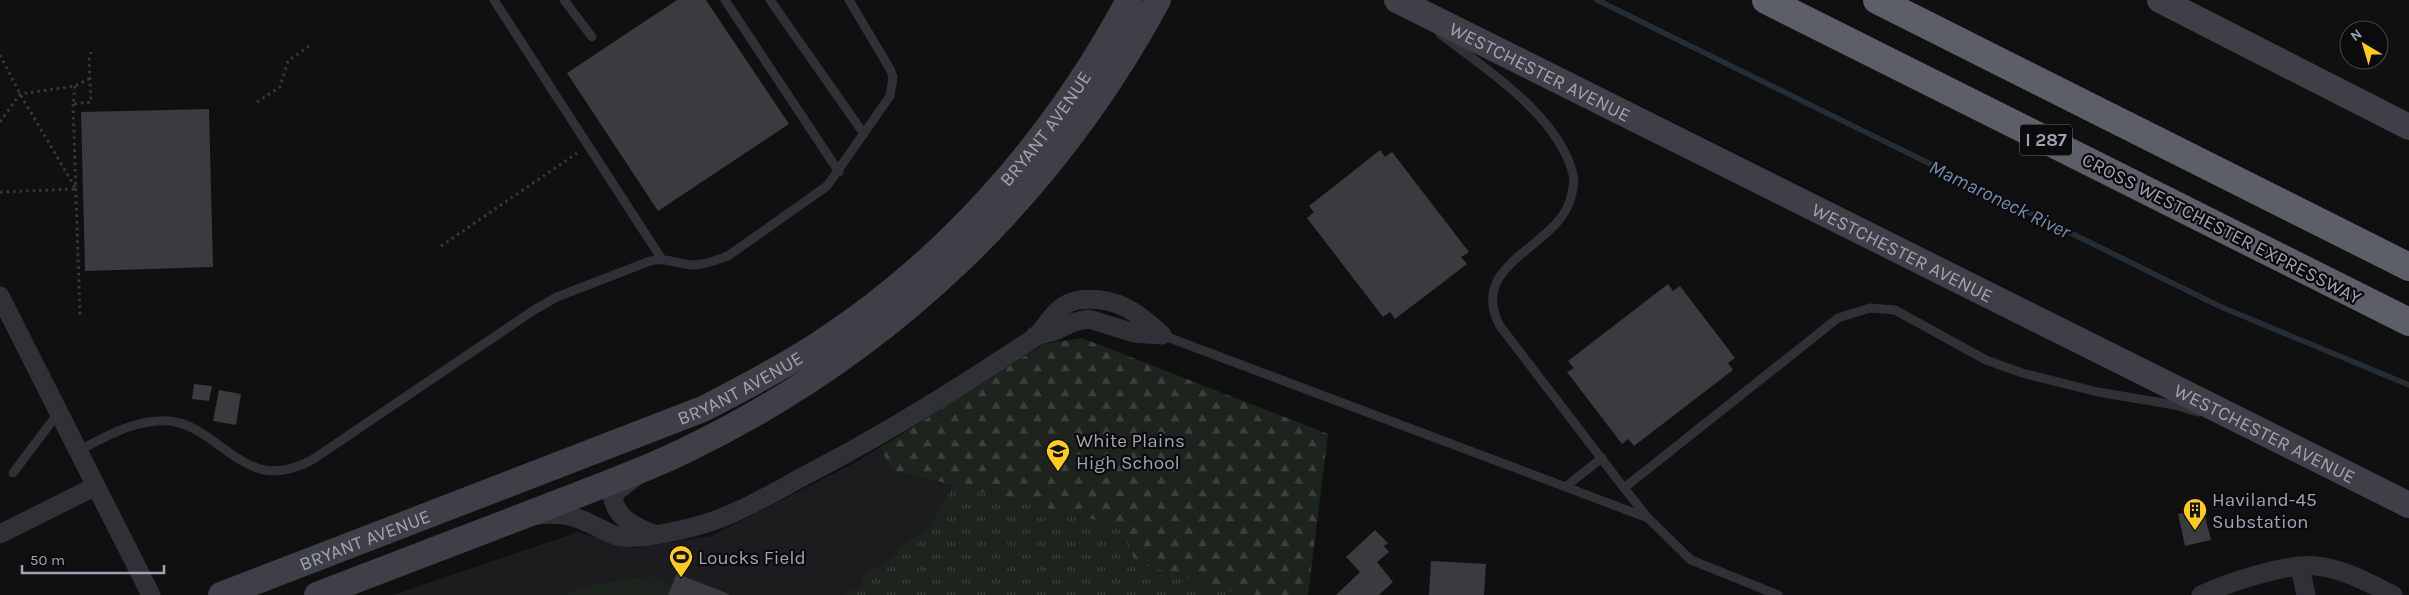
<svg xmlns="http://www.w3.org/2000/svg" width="2409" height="595" viewBox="0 0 2409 595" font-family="Karla,sans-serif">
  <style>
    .built { fill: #1c1c1e }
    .grass { fill: #1c241d }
    .forest { fill: url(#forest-firs) }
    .park { fill: url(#park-tufts) }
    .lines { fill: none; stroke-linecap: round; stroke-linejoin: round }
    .stream { stroke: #252d35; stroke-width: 5.5 }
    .building { fill: #3a3a3f }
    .path { stroke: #36383e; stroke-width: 3; stroke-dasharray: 2.5 4; stroke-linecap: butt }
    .service { stroke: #303137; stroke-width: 9 }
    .minor { stroke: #303137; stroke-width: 19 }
    .secondary { stroke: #3e3f47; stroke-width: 26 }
    .motorway { stroke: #5c5e68; stroke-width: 28 }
    .labels { text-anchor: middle; stroke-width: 4.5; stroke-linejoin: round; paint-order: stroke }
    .shield { fill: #0b0b0c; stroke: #737581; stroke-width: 1 }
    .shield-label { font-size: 18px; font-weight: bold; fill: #a0a3b3 }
    .street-label { font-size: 19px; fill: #a0a3b3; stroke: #0b0b0c }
    .poi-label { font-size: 19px; fill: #a0a3b3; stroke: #0b0b0c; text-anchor: start }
    .water-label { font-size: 20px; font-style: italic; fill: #738db2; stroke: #0b0b0c }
  </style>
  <defs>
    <pattern id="forest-firs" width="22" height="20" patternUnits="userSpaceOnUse" patternTransform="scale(1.25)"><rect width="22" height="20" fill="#1c241d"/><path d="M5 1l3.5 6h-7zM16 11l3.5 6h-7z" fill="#3a413b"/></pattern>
    <pattern id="park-tufts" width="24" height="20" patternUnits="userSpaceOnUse" patternTransform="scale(1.25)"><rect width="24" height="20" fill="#1c241d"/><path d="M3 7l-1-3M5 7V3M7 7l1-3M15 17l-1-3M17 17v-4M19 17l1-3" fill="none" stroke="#3a413b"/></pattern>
  </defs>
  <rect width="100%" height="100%" fill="#101011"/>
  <path class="built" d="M1007,369L1308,595H393L578,532L633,548L711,536L856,462Z"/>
  <path class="grass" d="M675,572L733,595H565L592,585L650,576L671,584Z"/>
  <path class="forest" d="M1082,338L1328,434L1308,595H1243L1134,562L1123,527L893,470L880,448L1044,344Z"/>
  <path class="park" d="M954,485L1123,527L1135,562L1243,595H844L864,584L861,578L898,554L896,551L928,529Z"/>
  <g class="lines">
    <path class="stream" d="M1597,0L2219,306L2409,385"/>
  </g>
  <path class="building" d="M677,0H706L789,124L658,211L567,73Z
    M209,109L213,267L85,271L81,112Z
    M1380,150L1385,157L1392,152L1469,252L1461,257L1467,264L1395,319L1390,312L1383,317L1307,218L1314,212L1309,206Z
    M1668,284L1673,291L1680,286L1735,358L1728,363L1733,370L1634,446L1628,439L1622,444L1567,372L1574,368L1568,361Z
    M194,384L212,386L209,401L192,399Z
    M219,390L241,394L236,425L213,421Z
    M2203,508L2211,540L2185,546L2178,514Z
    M1375,530L1388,543L1384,546L1389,552L1377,562L1393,582L1379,595H1336L1360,572L1346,557Z
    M1431,561L1486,564L1484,595H1429Z
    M677,574L729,594L728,595H668Z"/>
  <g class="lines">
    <path class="path" d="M0,55L20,94L76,189L0,192
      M75,86L73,104L91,102L89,60L91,52
      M257,102L280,87L288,61L309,46
      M73,104L80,317
      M0,122L20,94L75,86L90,78
      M441,246L577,153"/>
    <path class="service" d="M494,0L661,258
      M564,0L592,37
      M725,0L839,172
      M770,0L864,134
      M1440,34C1486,69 1558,115 1573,174C1575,182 1573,189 1571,197C1559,248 1466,262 1500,326L1624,488L1648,518L1691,560L1778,595
      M1162,335L1648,518
      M78,451C107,436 137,418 171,421C184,423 196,429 206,436C245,463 264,485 312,460L534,310L557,297L650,261C666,257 677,264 693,265C705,265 717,260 728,256L827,186L890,96L893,77L890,69L849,0
      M13,473L59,412
      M1565,487L1602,458
      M1624,488L1838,318L1870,308L1895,310L1986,360L2022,373L2098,392L2175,405L2198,412"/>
    <path class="minor" d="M0,296L151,595
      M1035,336L1055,331L1074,322L1089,319L1134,333L1162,335
      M634,478L617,491L613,499C618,520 635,526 653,534
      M538,515C546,515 556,513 564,515C583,517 599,530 617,536C635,542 693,528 713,521C744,510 775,492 804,476C872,441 938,401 1002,359C1013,352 1024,345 1034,338C1049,325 1055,304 1079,300C1114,295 1138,312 1162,335
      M0,534L96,486
      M2300,567L2306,595
      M2201,595C2228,583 2288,562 2317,566C2344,569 2369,583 2393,595"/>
    <g class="secondary">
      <path id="s1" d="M1397,0L2409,505"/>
      <path d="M2160,0L2409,127"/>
      <path id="s2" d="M221,595L703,409C744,388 784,367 822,342C952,257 1056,136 1129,0"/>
      <path d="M317,595C401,562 486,531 570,498C608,483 647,469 684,451C888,353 1050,199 1158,0"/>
    </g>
    <path class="motorway" d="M1766,0L2409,322
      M1877,0L2409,267"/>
  </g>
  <defs>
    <g id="school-pin" transform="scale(1.25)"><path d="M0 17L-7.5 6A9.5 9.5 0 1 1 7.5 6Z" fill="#ffcc1a" stroke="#0b0b0c"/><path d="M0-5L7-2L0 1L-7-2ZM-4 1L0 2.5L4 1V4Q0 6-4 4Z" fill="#111"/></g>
    <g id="building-pin" transform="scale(1.25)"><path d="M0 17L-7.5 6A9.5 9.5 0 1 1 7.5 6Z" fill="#ffcc1a" stroke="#0b0b0c"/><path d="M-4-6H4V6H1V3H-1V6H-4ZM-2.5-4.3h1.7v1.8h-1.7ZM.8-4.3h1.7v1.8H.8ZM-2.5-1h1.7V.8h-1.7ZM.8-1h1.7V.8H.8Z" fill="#111"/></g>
    <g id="stadium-pin" transform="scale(1.25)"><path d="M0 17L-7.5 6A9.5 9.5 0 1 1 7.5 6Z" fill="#ffcc1a" stroke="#0b0b0c"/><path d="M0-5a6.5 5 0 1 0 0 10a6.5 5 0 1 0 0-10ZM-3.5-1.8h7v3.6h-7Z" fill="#111"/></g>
  </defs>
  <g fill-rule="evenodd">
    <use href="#school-pin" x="1058" y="451"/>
    <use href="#building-pin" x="2195" y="510"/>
    <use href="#stadium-pin" x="681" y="557"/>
  </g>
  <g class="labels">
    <rect class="shield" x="2020" y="124.5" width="52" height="31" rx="4"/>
    <g class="shield-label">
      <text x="2046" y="146">I 287</text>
    </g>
    <g class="street-label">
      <text dy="7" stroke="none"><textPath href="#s1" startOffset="160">WESTCHESTER AVENUE</textPath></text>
      <text dy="7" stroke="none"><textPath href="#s2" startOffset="964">BRYANT AVENUE</textPath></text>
      <text transform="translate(2222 228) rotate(27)" y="7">CROSS WESTCHESTER EXPRESSWAY</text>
      <text dy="7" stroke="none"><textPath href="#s1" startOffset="565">WESTCHESTER AVENUE</textPath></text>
      <text dy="7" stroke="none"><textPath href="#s2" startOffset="559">BRYANT AVENUE</textPath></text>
      <text dy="7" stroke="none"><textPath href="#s1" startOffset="970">WESTCHESTER AVENUE</textPath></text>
      <text dy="7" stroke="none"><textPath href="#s2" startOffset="154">BRYANT AVENUE</textPath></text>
    </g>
    <g class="poi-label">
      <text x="1076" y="447">White Plains<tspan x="1076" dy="22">High School</tspan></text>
      <text x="2212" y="506">Haviland-45<tspan x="2212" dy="22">Substation</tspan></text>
      <text x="698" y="564">Loucks Field</text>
    </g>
    <g class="water-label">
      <text transform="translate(2000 199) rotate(26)" y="7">Mamaroneck River</text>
    </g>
  </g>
  <g transform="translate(2364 45) rotate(322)"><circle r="24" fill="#0b0b0c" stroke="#47484f"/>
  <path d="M0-4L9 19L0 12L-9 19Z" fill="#ffcc1a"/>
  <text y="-8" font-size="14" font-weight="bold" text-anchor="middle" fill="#a0a3b3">N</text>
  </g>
  <path d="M22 565v8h142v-8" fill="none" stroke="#a0a3b3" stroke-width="2.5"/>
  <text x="30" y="565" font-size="15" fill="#a0a3b3" stroke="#0b0b0c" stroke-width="4" paint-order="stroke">50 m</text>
</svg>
